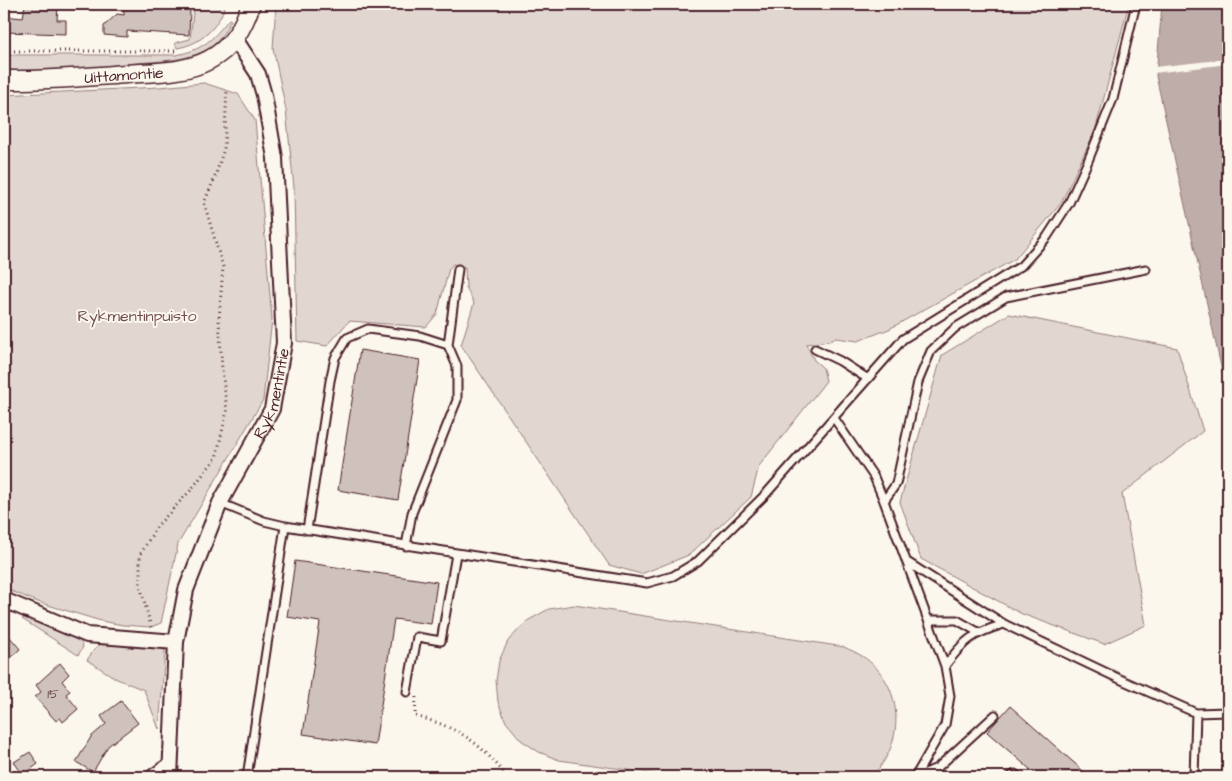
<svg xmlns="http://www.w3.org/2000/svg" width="1232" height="781" viewBox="0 0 1232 781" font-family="'Architects Daughter',sans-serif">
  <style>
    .green { fill: #e2d7d0; stroke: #967b7e }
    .water { fill: #bfadaa; stroke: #907477 }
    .pier { fill: #fbf7ec }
    .building { fill: #cfc2bc; stroke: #4a1f2b }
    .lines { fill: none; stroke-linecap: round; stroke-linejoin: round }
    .service-casing { stroke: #4a1f2b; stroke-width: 11 }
    .minor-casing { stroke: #4a1f2b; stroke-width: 18 }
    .tertiary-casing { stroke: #4a1f2b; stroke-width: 21 }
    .path { stroke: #4a1f2b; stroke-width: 3; stroke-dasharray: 1 4; stroke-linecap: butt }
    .service { stroke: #fbf7ec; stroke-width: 7 }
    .minor { stroke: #fbf7ec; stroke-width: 14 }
    .tertiary { stroke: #fbf7ec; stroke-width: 18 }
    .labels { text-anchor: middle; stroke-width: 4; stroke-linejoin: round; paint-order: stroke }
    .number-label { font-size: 14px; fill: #6b484f }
    .street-label { font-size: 16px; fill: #4a1f2b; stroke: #fbf7ec }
    .park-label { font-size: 16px; fill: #704d54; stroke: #fbf7ec }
  </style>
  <rect width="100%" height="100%" fill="#fbf7ec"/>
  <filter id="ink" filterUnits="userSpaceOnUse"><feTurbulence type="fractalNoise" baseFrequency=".02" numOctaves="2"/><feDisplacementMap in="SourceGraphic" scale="10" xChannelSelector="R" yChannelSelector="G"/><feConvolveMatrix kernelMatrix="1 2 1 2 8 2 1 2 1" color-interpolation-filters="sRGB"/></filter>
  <g filter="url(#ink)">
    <path class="green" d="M194,4H226C218,27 202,44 177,48L175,43L190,39Z
      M276,4H1129L1095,131L1061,203L1015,259L889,329L858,341L836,338L829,341L806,344L814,360L823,368L826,381L759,466L751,497L689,555L641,574L609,565L461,345L474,303L466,287L465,267L453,264L449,269L437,314L426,327L349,321L327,346L297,341L294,188L286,110L273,48Z
      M229,19L231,20C224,33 218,44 204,51C183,61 159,61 137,63C93,68 48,70 4,71V55H176C203,50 212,40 229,19Z
      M204,83L238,94L255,120L272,319L263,400L178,544L161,623L151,627L123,625L101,621L38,602L4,588V95L159,87Z
      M1009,314L1177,348L1203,431L1122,494L1146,625L1104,644L1022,614L921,559L900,502L942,355Z
      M574,605L844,647C850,650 856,652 862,656C904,683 907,743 871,777H677L559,760L539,752L521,740L506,722L498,702L496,681L499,661L508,641L527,621L549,609Z
      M28,615C42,621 79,631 83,647L78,655L22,619Z
      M112,640L163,648L165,651L159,729L144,690L117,679L87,660C95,649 97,642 112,640Z"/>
    <path class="water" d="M1162,4H1228V398L1156,76Z"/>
    <path class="pier" d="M1228,59V64L1154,73V67Z"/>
    <path class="building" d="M25,4H58L57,20H66V34L4,32V16L23,18Z
      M124,4L187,5L186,9H190L189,35L127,31V37L104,35V26L117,14L124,15Z
      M360,350L420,360L398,500L338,490Z
      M295,561L437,582L431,624L394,619L375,745L303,734L320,622L287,617Z
      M4,630L20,649L4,663Z
      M60,663L69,674L62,681L70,691L66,694L78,709L63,722L60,718L56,721L35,697L41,692L36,685Z
      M121,701L138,723L108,746L93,772L76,762L91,737L106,724L101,716Z
      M1010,706L1090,777H1039L987,732Z
      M30,752L38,764L23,775L14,762Z"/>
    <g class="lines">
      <g class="service-casing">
        <path id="service" d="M448,345L458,269
          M815,349L840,361L868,379
          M834,418L874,477L884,501L945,666L950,696L945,725L915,777
          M884,501L896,484L918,382L931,351L955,328L1006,297L1146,269
          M220,503L264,521L285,526L647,583L673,576L698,561L765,495L903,339L1021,266L1047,237L1069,203L1088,161L1113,99L1136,4
          M307,530L330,381L335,358L347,338L368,329L420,336L448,345L457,366V400L412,513L406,546
          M907,562L1004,624
          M928,620H957L978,632
          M945,666C965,639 972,634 1004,624L1124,681L1196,713
          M407,692L417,637L441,641L456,554
          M247,777L285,526
          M916,777L937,768L995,715
          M1010,777L1015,774
          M1194,777L1196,713L1228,712"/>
      </g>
      <g class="minor-casing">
        <g id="minor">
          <path d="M4,600L87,635L176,642"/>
          <path d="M153,777L170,765"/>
          <path id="s1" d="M170,777L176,642L186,590L220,503L272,409L284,343L275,158L264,95L258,74L235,39"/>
        </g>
      </g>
      <g class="tertiary-casing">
        <g id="tertiary">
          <path id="s2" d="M4,80C44,81 86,77 126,74C152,72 185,73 209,60C232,48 243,28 251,4"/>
        </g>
      </g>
      <path class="path" d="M272,6L277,4
        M4,51H178
        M151,627L140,585V555L157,526L190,491L216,458L227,411L222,369L219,319L223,267L204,203L215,177L224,149L227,90
        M416,697L415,716C458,727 480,742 507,777"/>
      <use href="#service" class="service"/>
      <use href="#minor" class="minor"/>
      <use href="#tertiary" class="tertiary"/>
    </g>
  </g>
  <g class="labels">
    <g class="number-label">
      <text x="53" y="698">15</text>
    </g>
    <g class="street-label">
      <text dy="6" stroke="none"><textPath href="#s2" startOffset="120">Uittamontie</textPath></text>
      <text dy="6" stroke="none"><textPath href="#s1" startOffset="404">Rykmentintie</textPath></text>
    </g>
    <g class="park-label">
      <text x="137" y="321">Rykmentinpuisto</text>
    </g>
  </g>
  <rect width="1232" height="781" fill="none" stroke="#fbf7ec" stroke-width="20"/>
  <rect x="10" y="10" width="1212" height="761" fill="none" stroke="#4a1f2b" stroke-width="2" filter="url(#ink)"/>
</svg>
